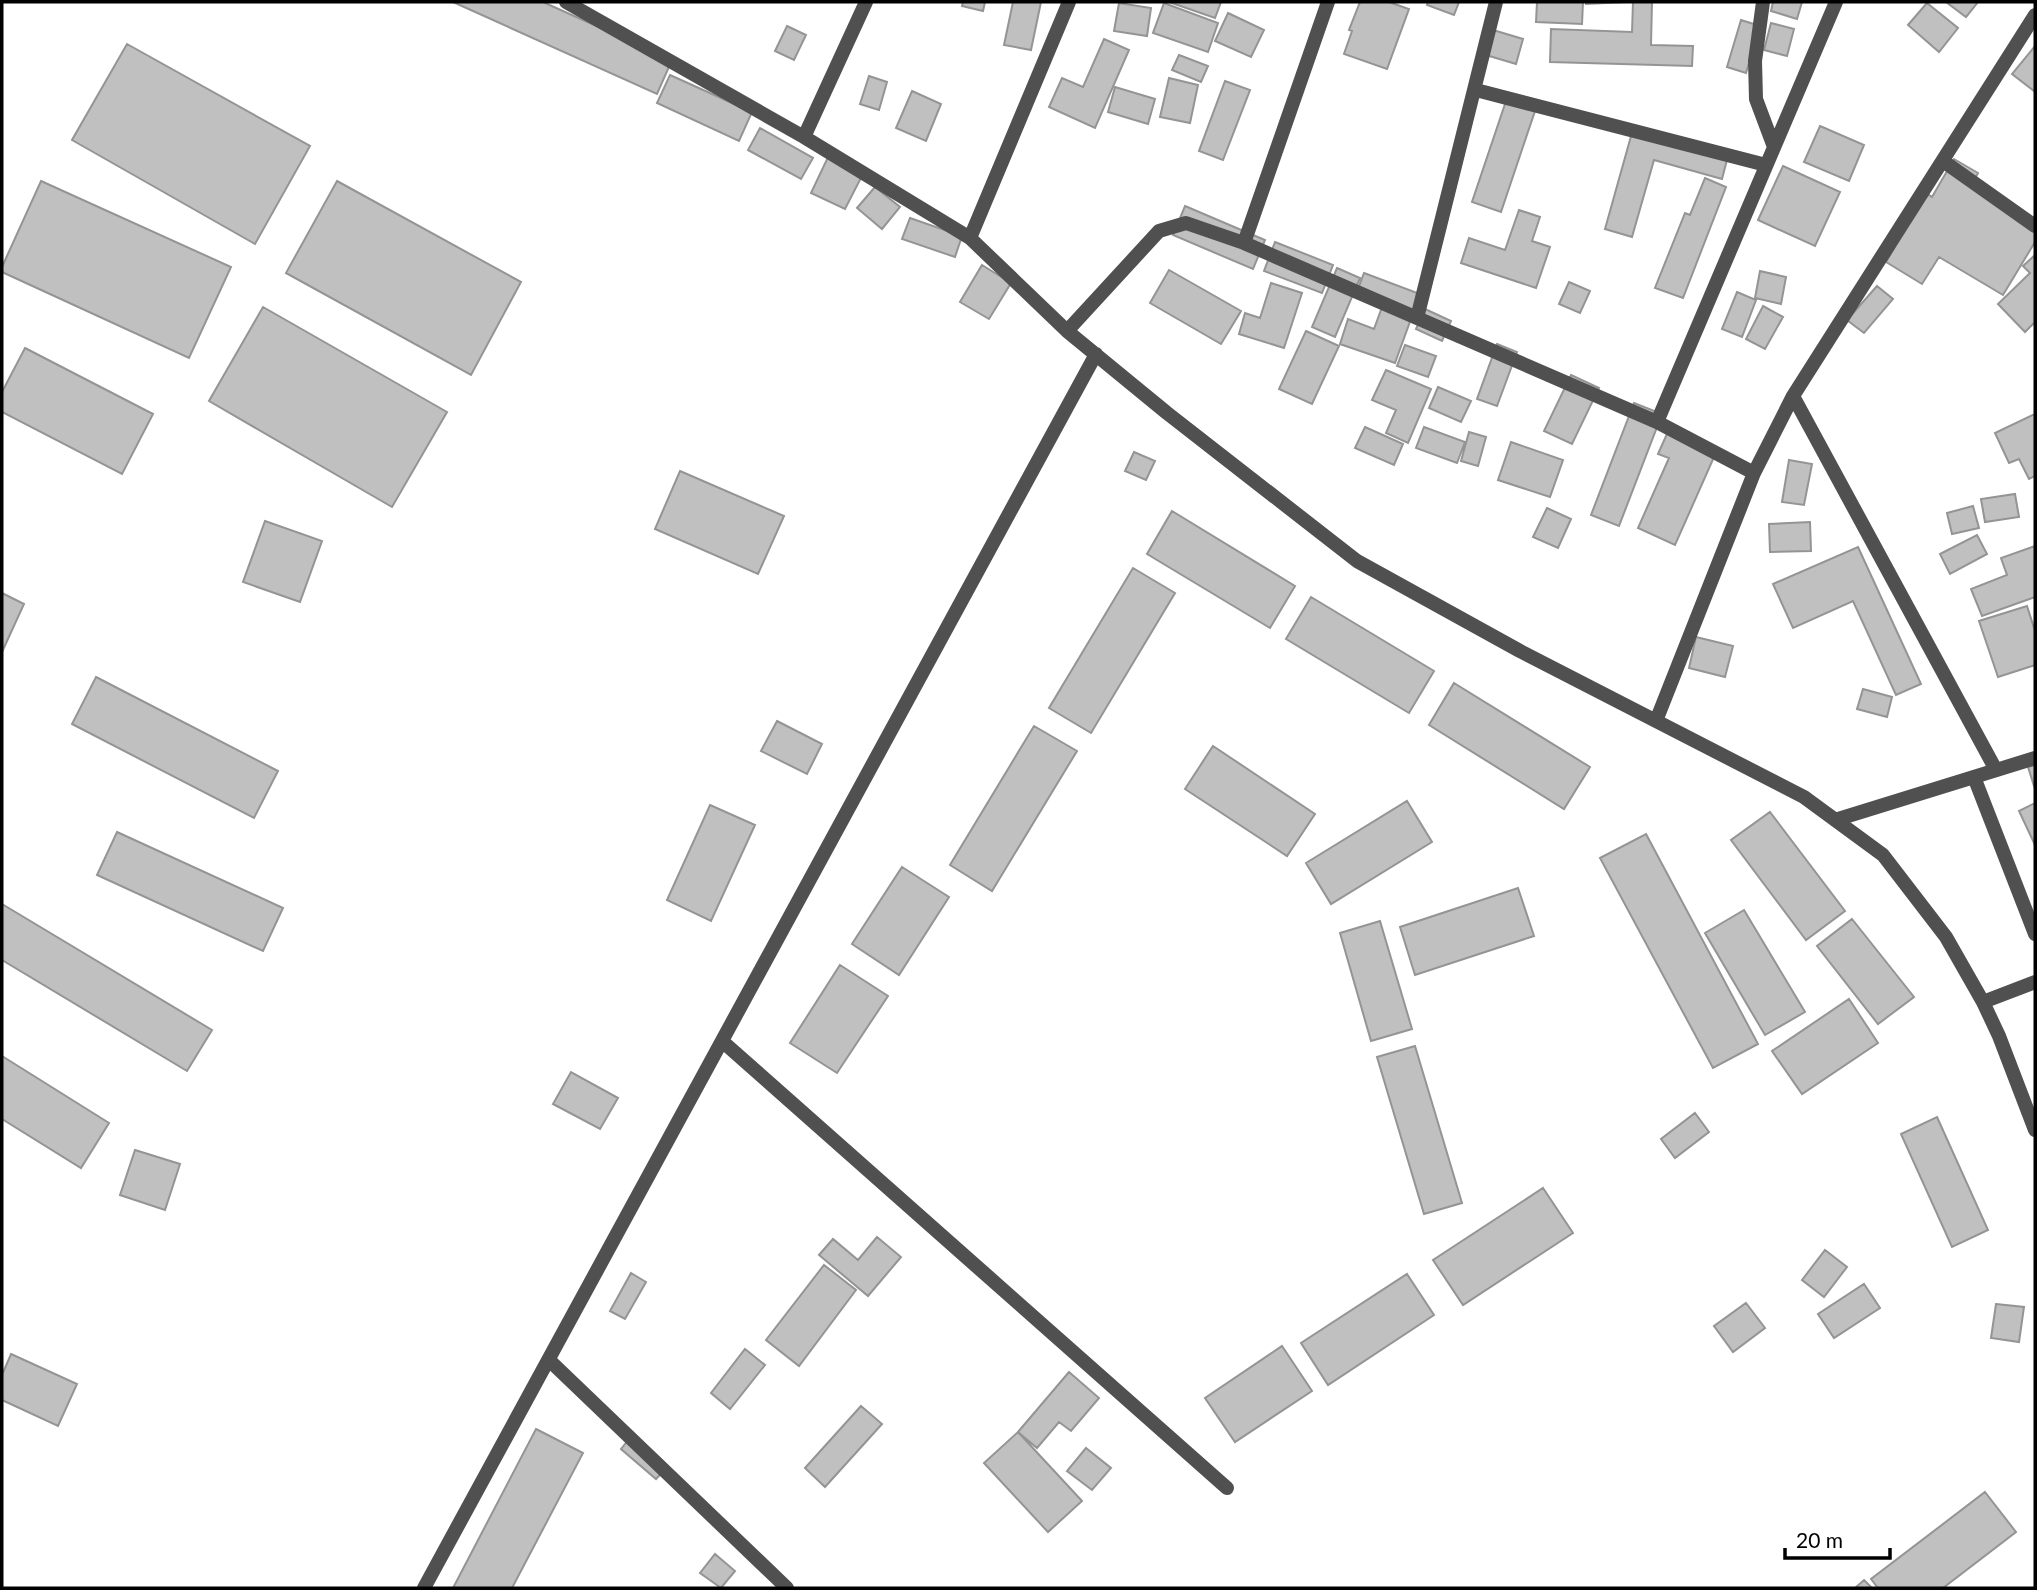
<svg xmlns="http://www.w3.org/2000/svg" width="2037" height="1590" viewBox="0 0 2037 1590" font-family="Lato,sans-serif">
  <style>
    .building { fill: #c0c0c0; stroke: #949494; stroke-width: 2 }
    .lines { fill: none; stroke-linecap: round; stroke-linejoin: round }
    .minor { stroke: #505050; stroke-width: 14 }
  </style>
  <rect width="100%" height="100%" fill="#fff"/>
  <path class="building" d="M453,2H543L672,60L657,94Z
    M963,2H985L983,11L962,6Z
    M1013,2H1041L1031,50L1004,45Z
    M1169,2H1221L1215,18Z
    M1360,2H1389L1409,9L1387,69L1344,54L1352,31L1349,30Z
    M1428,2H1459L1454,15L1427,5Z
    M1537,2H1583L1582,24L1536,22Z
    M1586,2H1626L1586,4Z
    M1633,2H1652L1651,45L1693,46L1692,66L1550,62L1551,29L1632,32Z
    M1773,2H1802L1797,19L1771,11Z
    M1946,2H1978L1966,17Z
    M1119,3L1151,8L1147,36L1114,31Z
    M1164,3L1218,23L1208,52L1153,33Z
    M1927,3L1958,28L1939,52L1908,25Z
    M1228,13L1264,30L1251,57L1215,41Z
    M1741,20L1760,26L1746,73L1727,67Z
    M1771,23L1794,29L1787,56L1764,50Z
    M787,26L806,35L794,60L775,51Z
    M1493,30L1523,39L1516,64L1486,55Z
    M1104,39L1129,50L1095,128L1049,107L1062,78L1083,87Z
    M127,44L310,146L255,244L72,140Z
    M2035,46V89L2034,91L2012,74Z
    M1179,55L1208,66L1201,82L1172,70Z
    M670,75L752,112L739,141L657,103Z
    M869,76L887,82L879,110L860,104Z
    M1169,78L1198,85L1190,123L1160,117Z
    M1225,81L1250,90L1223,160L1199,151Z
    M1115,87L1155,99L1148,124L1108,112Z
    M912,91L941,104L926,141L896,128Z
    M1507,98L1536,108L1501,212L1472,202Z
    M1820,126L1864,145L1849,181L1804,162Z
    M760,128L813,158L801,179L748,150Z
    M1633,129L1728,156L1722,179L1654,160L1632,237L1605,229Z
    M829,155L864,172L845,209L811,193Z
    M1954,159L1978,173L1973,182L2035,219V242L2003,295L1939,257L1922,284L1886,262L1926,193L1932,197Z
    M1783,166L1840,192L1815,246L1758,220Z
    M1705,178L1726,187L1683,298L1655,288L1685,213L1690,215Z
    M41,181L231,267L189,358L2,272V267Z
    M337,181L521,282L471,375L286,273Z
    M875,187L900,207L882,229L857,208Z
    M1185,206L1265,240L1253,269L1173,235Z
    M1519,210L1540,217L1532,241L1550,247L1536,288L1461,263L1469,238L1505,250Z
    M910,218L962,236L955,257L902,239Z
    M1275,242L1333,265L1322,293L1264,271Z
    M2035,255V322L2025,332L1998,304L2030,273L2023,266Z
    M982,265L1011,283L989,319L960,302Z
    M1337,268L1360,278L1335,337L1312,327Z
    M1169,270L1241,311L1221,344L1150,303Z
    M1760,271L1786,277L1781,304L1755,298Z
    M1364,273L1420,294L1395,363L1340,344L1348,319L1374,329L1382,307L1355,297Z
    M1569,282L1590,291L1580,313L1559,304Z
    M1271,283L1302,293L1284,348L1239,334L1245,313L1260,318Z
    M1877,286L1893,299L1864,333L1847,320Z
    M1737,292L1756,300L1742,337L1722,329Z
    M1763,306L1783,317L1765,349L1746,339Z
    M263,307L447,412L392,507L209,401Z
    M1425,309L1451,321L1442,341L1416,329Z
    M1306,331L1339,346L1312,404L1279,389Z
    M1497,344L1517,352L1497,406L1477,399Z
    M1405,345L1436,356L1428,377L1397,366Z
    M25,348L153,414L122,474L2,412V392Z
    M1386,370L1431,389L1408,443L1386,433L1396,410L1372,400Z
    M1571,375L1599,388L1572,444L1544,431Z
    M1438,387L1471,401L1461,422L1429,408Z
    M1634,403L1662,414L1619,526L1591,515Z
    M2035,414V476L2029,479L2019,459L2009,463L1995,433Z
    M1365,427L1403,444L1394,465L1355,448Z
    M1424,427L1465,442L1457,463L1416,448Z
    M1670,427L1718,448L1675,545L1638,528L1669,458L1658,454Z
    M1469,432L1486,437L1478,466L1461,461Z
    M1511,442L1563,460L1550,497L1498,480Z
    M1134,452L1155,461L1146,480L1125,471Z
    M1789,460L1812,464L1804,505L1782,502Z
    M680,471L784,516L758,574L655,529Z
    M2015,494L2019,517L1985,522L1981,499Z
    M1973,506L1979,528L1952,534L1947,513Z
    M1547,508L1571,519L1558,548L1533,537Z
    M1172,511L1295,586L1270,628L1147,554Z
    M265,521L322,541L300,602L243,582Z
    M1810,522L1811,551L1770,552L1769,524Z
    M1977,535L1987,554L1950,574L1940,554Z
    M2035,546V597L1982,616L1971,589L2007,575L2001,558Z
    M1858,547L1921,684L1896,695L1853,601L1793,628L1773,584Z
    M1133,568L1175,593L1091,733L1049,708Z
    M2,593L24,604L2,652Z
    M1311,597L1434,671L1409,713L1286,639Z
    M2027,606L2035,631V665L1998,677L1979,621Z
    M1696,637L1733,646L1725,677L1689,668Z
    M96,677L278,771L254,818L72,724Z
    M1454,683L1590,767L1564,809L1429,725Z
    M1863,689L1892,697L1887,717L1857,709Z
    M777,721L822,744L807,774L761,751Z
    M1034,726L1077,751L992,891L950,865Z
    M1213,746L1315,814L1287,856L1185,789Z
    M2035,765V789L2028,767Z
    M1407,801L1432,842L1331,904L1306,863Z
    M2035,803V845L2019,811Z
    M710,805L755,825L711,921L667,900Z
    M1770,812L1845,911L1806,940L1731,840Z
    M117,832L283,908L263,951L97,875Z
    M1646,834L1758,1044L1713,1068L1600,858Z
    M902,867L949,897L899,975L852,944Z
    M1518,888L1534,936L1415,975L1400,927Z
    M2,904L212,1030L187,1071L2,960Z
    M1744,910L1805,1012L1765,1035L1705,933Z
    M1852,919L1914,997L1878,1024L1817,946Z
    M1380,921L1412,1029L1371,1041L1340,933Z
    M840,965L888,996L837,1073L790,1043Z
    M1849,999L1878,1043L1802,1094L1772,1051Z
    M1415,1046L1462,1203L1424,1214L1377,1057Z
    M2,1056L109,1123L81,1168L2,1119Z
    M571,1072L618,1098L600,1129L553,1104Z
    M1695,1113L1709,1132L1675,1158L1661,1139Z
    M1937,1117L1988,1230L1952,1247L1901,1134Z
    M135,1150L180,1164L165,1210L120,1195Z
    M1543,1188L1573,1233L1463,1305L1433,1260Z
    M877,1237L901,1257L868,1296L819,1255L833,1239L858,1260Z
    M1825,1250L1847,1267L1824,1297L1802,1280Z
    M824,1265L856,1290L799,1366L766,1340Z
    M631,1273L646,1282L625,1319L610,1311Z
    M1407,1274L1434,1315L1328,1385L1301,1343Z
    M1864,1284L1880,1308L1834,1338L1818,1314Z
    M1746,1303L1765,1328L1733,1352L1714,1326Z
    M1996,1304L2024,1307L2019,1342L1991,1338Z
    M1282,1346L1312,1391L1235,1442L1205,1398Z
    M745,1349L765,1365L730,1409L711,1393Z
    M11,1354L77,1384L58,1426L2,1400V1375Z
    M1069,1372L1099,1398L1071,1431L1059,1422L1037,1448L1018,1432Z
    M861,1406L882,1424L825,1487L805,1468Z
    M536,1429L583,1453L512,1588H453Z
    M1018,1432L1082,1501L1048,1532L984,1463Z
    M633,1434L668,1466L656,1479L621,1449Z
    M1086,1448L1111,1468L1092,1490L1067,1471Z
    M1985,1492L2016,1532L1943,1588H1878L1871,1579Z
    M715,1554L735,1571L721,1588L700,1573Z
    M1864,1580L1872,1588H1855Z"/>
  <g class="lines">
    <path class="minor" d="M566,2L804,137L970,238L1067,331L1167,413L1357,561L1520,651L1804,797L1883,855L1946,937L1983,1002L1999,1036L2035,1130
      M1763,2L1755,61L1756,99L1774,147
      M1476,90L1766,165
      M804,137L866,2
      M1943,161L2035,226
      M970,238L1069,2
      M1244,243L1328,2
      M1417,318L1496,2
      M1067,331L1159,231L1186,223L1244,243L1657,422L1754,473
      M1793,396L1996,770
      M1657,422L1836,2
      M1656,721L1754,473L1793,396L2035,15
      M1974,777L2035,934
      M1835,820L2035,758
      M1983,1002L2035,982
      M722,1041L1227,1488
      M549,1360L787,1588
      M424,1588L1096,354"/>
  </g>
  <rect width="2037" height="1590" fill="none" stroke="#000000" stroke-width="7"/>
  <path d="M1785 1548v10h105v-10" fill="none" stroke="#000000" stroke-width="3.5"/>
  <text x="1796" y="1548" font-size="21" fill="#000000" stroke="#ffffff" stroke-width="5" paint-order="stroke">20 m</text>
</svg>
